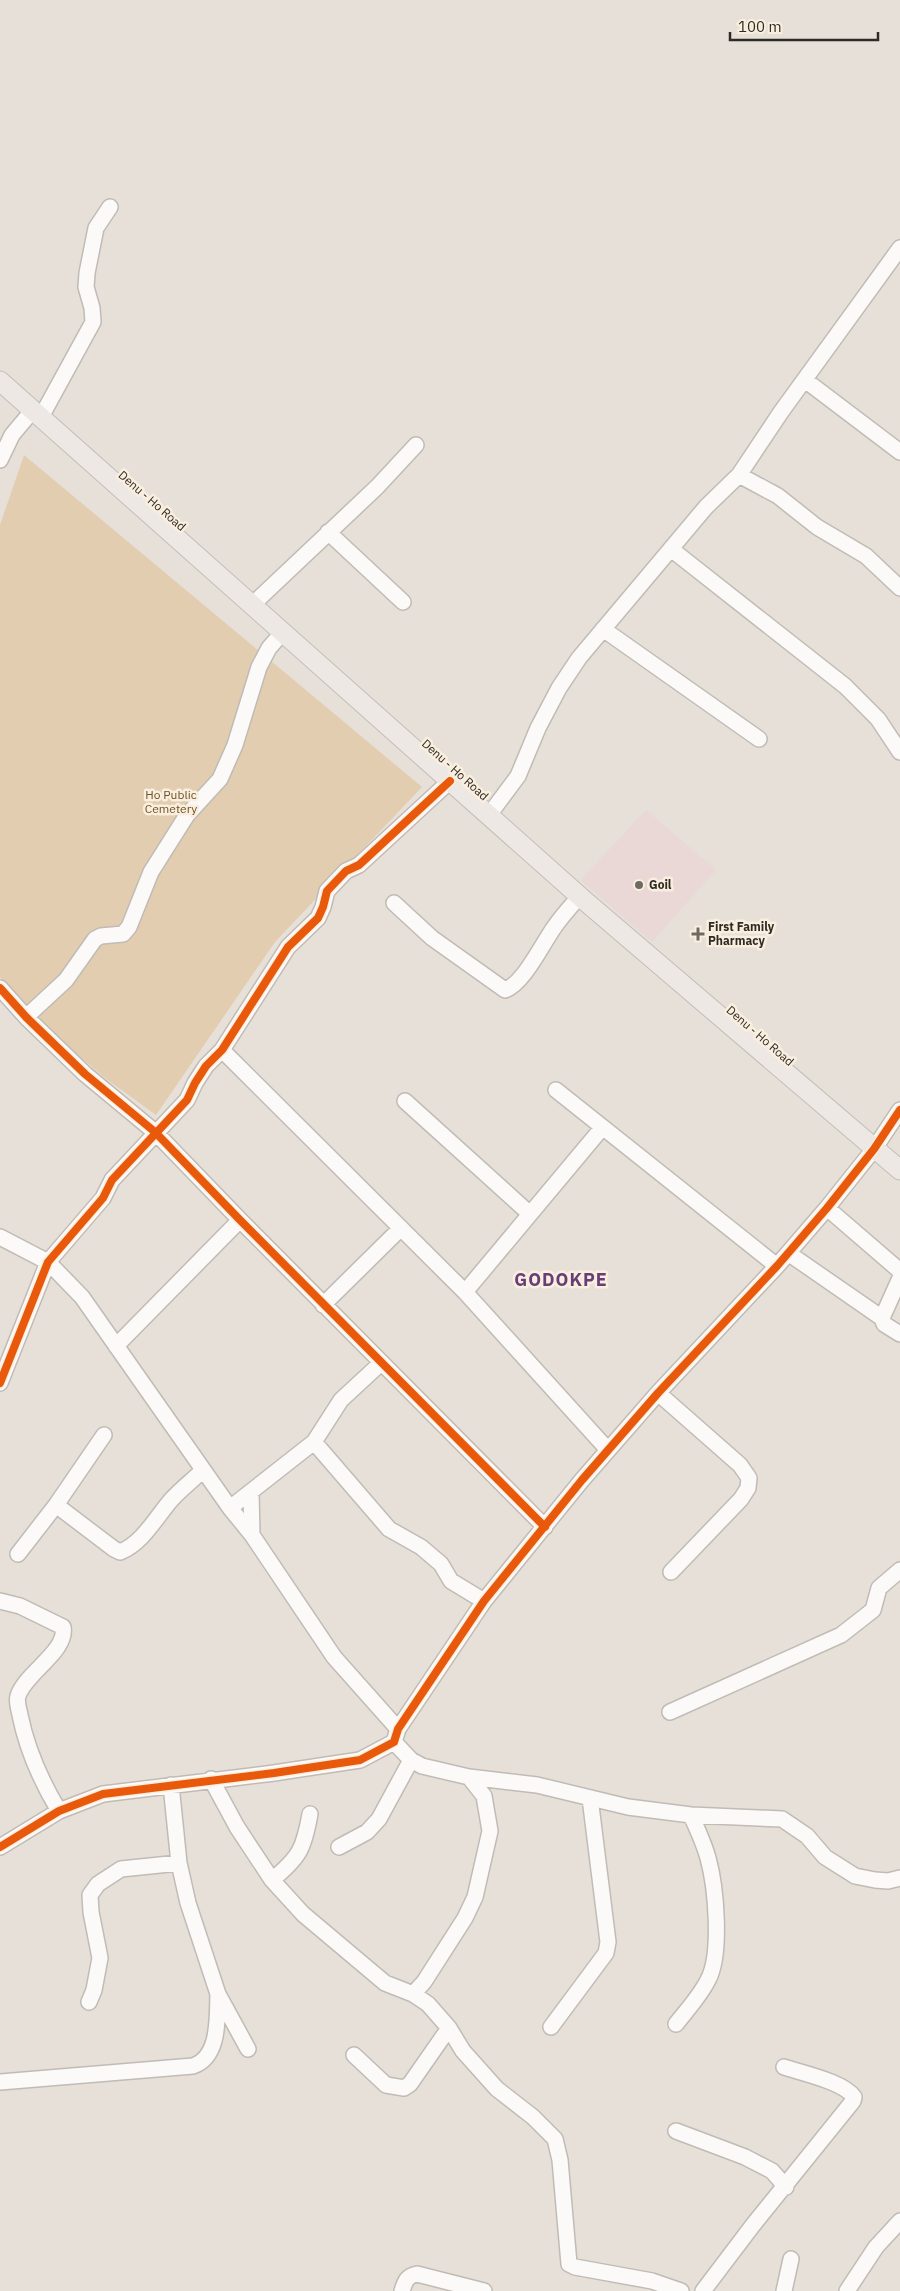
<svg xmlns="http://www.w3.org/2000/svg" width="900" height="2291" viewBox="0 0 900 2291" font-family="'IBM Plex Sans',sans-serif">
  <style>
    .commercial { fill: #e9d8d6 }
    .green { fill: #e2cdb0 }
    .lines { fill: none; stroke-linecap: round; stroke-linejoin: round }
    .minor-casing { stroke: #c0bbb5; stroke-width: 18 }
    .major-casing { stroke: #c1bdb9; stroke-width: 21 }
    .minor { stroke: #fbfaf9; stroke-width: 15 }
    .major { stroke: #eee8e4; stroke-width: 19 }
    .cycleway-casing { stroke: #faefdf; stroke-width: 11 }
    .cycleway { stroke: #e8590c; stroke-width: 8 }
    .poi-dot { fill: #6e6a63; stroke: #faefdf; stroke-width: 2 }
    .labels { text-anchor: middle; stroke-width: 5; stroke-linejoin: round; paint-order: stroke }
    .street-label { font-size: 12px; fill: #2e2a24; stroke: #faefdf }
    .park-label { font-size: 12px; fill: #6f5122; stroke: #faefdf }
    .poi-label { font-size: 12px; font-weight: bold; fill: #2e2a24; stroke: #faefdf; text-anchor: start }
    .district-label { font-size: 18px; font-weight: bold; letter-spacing: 1px; fill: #663f78; stroke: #faefdf }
  </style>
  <rect width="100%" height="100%" fill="#e6e0d8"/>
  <path class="commercial" d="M646,810L716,870L652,942L581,880Z"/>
  <path class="green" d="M24,455L422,787L275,942L156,1115L105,1078L46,1028L0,977V525Z"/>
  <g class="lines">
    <g class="minor-casing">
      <path id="minor" d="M805,380L900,452
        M41,417L93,322L92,308L86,287L87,273L96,228L110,207
        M0,460L12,435L33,410
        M739,475L778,496L817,527L866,556L900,588
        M328,532L403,602
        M671,549L845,686L878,719L900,752
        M252,605L377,487L416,445
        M603,629L759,739
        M489,815L518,776L538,728L559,688L579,658L706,507L739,475L781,412L900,248
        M394,903L432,938L505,990C523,984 542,945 553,929C561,917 570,907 580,896
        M0,988L26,1017L85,1074L155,1132L240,1220L545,1527
        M26,1017L66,980L95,939L101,936L123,934L129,927L151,872L187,815L220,779L235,745L259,667L269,648L283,632
        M222,1050L465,1292L608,1450
        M556,1090L777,1266
        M405,1101L530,1214
        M827,1208L900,1271
        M0,1237L48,1262L82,1297L230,1508L252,1535L334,1657L398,1729
        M788,1253L882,1318
        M900,1278L882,1318L884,1324L900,1334
        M465,1292L602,1128
        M323,1305L401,1228
        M116,1346L240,1220
        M381,1363L341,1400L314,1442L389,1529L421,1547L441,1564L451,1581L484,1601
        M0,1383L48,1262L103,1198L112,1180L187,1100L195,1083L206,1066L222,1050L288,947L318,918L323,907L327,891L346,871L359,865L450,781
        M658,1393L740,1465L749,1478L748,1488L741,1499L671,1572
        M251,1492L252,1535
        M56,1505L114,1549L120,1552C143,1543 156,1517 172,1499C181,1489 193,1480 203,1470
        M230,1508L314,1442
        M18,1554L56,1505L104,1435
        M0,1601L20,1606L63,1627C68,1651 25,1673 18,1696C16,1702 19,1709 20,1715C27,1750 41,1781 59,1811
        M670,1712L841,1635L873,1610L879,1588L900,1570
        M394,1742L411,1760L422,1766L469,1777L484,1796L490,1831L475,1897L465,1918L424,1982L413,1994
        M469,1777L537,1785L628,1807L691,1815L782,1819L807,1836L825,1857L855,1876L875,1880L888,1881L900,1878
        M211,1779L237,1827L272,1880L303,1914L385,1983L413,1994L428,2004L449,2028L463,2051L497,2089L533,2117L555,2139L560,2160L569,2264L575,2267L652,2281L681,2291
        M171,1785L179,1863L188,1903L218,1994L248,2049
        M0,1847L59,1811L103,1794L274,1773L360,1760L394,1742L398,1729L484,1601L582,1480L658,1393L777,1266L827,1208L874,1149L900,1110
        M339,1847L367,1832L379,1819L411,1760
        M272,1880C300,1857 304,1848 310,1814
        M89,2002L94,1990L100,1958L91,1912L90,1895L98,1884L121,1869L179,1863
        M676,2024C687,2010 700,1996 708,1980C722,1954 716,1887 708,1858C704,1843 697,1829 691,1815
        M551,2027L606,1953L608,1942L590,1798
        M354,2055L386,2085L404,2088L410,2084L449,2028
        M0,2082L193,2066C220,2057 217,2018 218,1994
        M676,2131L745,2157L772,2171L786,2187
        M402,2291C405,2281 407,2276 417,2274L484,2291
        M703,2291L753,2225L853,2101L854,2097C844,2082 802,2073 784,2067
        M784,2291L791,2259
        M847,2291L876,2247L900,2221"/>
    </g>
    <g class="major-casing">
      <path id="major" d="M0,381L585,901L900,1170"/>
    </g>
    <use href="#minor" class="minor"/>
    <use href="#major" class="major"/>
    <g class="cycleway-casing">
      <path id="cycleway" d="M0,988L26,1017L85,1074L155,1132L240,1220L545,1527
        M0,1383L48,1262L103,1198L112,1180L187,1100L195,1083L206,1066L222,1050L288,947L318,918L323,907L327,891L346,871L359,865L450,781
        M0,1847L59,1811L103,1794L274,1773L360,1760L394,1742L398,1729L484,1601L582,1480L658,1393L777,1266L827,1208L874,1149L900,1110"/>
    </g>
    <use href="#cycleway" class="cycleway"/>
  </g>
  <g class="poi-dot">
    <circle cx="639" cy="885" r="5"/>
    <path d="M695.5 926.5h5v5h5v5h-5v5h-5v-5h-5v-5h5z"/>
  </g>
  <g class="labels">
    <g class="street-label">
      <text transform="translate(152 501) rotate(41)" y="4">Denu - Ho Road</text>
      <text transform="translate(455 770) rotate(42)" y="4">Denu - Ho Road</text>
      <text transform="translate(760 1036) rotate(41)" y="4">Denu - Ho Road</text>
    </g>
    <g class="park-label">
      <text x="171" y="799">Ho Public<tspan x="171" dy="14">Cemetery</tspan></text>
    </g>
    <g class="poi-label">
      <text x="649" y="889">Goil</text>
      <text x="708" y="931">First Family<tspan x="708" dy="14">Pharmacy</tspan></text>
    </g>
    <g class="district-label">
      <text x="561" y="1286">GODOKPE</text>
    </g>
  </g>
  <path d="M730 32v8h148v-8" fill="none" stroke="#2e2a24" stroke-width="2.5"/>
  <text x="738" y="32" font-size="15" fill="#2e2a24" stroke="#faefdf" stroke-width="4" paint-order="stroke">100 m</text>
</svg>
